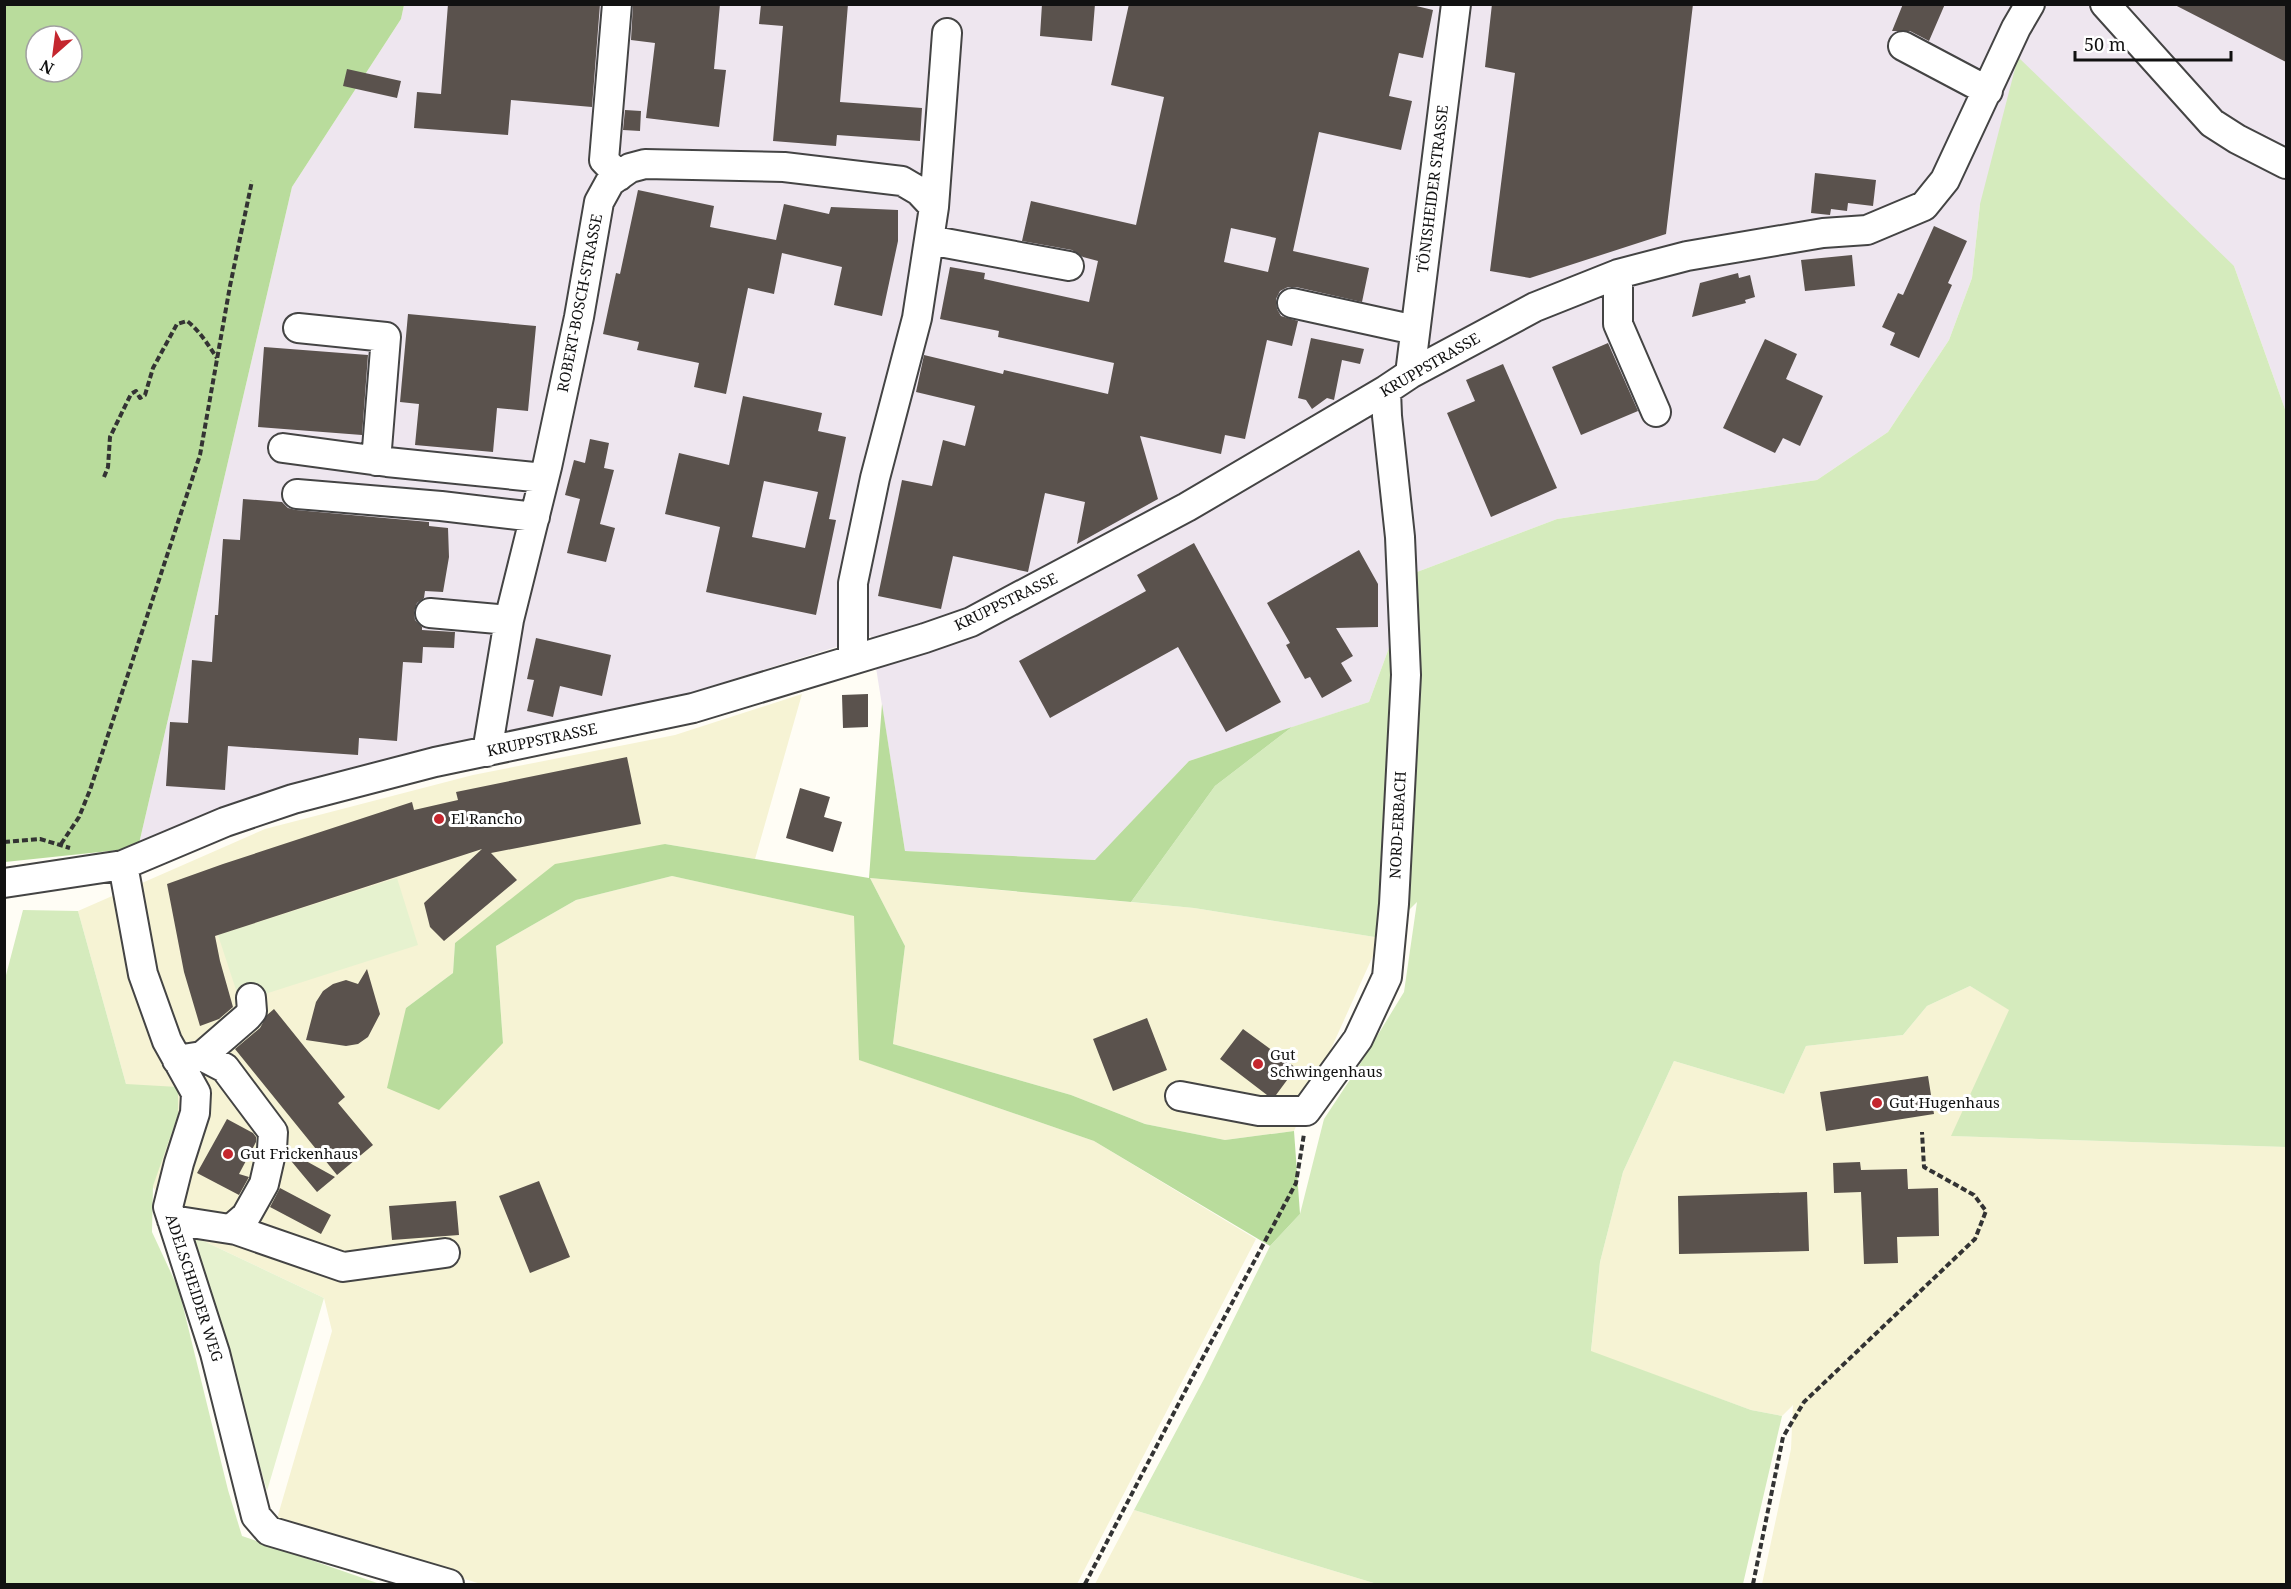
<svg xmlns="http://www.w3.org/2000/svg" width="2291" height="1589" viewBox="0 0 2291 1589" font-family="'Noto Serif',serif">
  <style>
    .industrial { fill: #eee6ef }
    .farmland { fill: #f6f3d4 }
    .green { fill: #d5ebbd }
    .forest { fill: #b9dc9c; fill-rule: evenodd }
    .pitch { fill: #e6f2cf }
    .building { fill: #5a524d; fill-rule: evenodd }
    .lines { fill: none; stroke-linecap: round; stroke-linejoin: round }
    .minor-casing { stroke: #444; stroke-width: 32 }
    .path { stroke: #333; stroke-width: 4; stroke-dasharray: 6 3; stroke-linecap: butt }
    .minor { stroke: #fff; stroke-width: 28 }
    .poi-dot { fill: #c4262e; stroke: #fff; stroke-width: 2 }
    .labels { text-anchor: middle; stroke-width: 6; stroke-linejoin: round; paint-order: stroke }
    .street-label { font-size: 15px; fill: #111; stroke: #fff }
    .poi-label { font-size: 15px; fill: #111; stroke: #fff; text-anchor: start }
  </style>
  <rect width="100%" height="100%" fill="#fffdf5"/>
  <path class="industrial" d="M404,5H2286V412L2234,266L1980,204L1972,278L1949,340L1888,432L1817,480L1557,519L1417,572L1369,702L1189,761L1096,860L905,851L871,636L670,699L138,848L292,187L401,19Z"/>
  <path class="farmland" d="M802,694L755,859L665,844L455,943L453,973L406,1008L503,1043L496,946L576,900L672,876L855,916L860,1060L1094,1141L1256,1239L1077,1584H481L276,1522L332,1331L324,1298L193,1236L152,1186L178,1115L126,1084L78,911L265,829L473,775L675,735Z
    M870,878L1194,908L1381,938L1294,1131L1225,1140L1145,1124L1071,1095L893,1044L905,946Z
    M1970,986L2010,1010L1952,1136L2286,1147V1584H1762L1791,1449L1793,1405L1782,1416L1751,1410L1591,1352L1600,1262L1623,1172L1674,1061L1784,1094L1806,1046L1903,1035L1927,1006Z
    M1134,1510L1377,1584H1095Z"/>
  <path class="green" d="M2018,57L2234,266L2286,412V1147L1951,1136L2009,1010L1970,986L1927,1006L1903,1035L1806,1046L1784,1094L1674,1061L1623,1172L1600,1262L1591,1351L1751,1410L1782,1416L1743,1584H1377L1134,1510L1204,1379L1270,1246L1300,1214L1324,1119L1357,1069L1404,992L1417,902L1381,938L1194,908L1131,902L1215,786L1292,727L1369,702L1417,572L1557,519L1817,480L1888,432L1949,340L1972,278L1980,204Z
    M23,910L78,911L126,1084L178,1087V1115L153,1186L152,1232L179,1290L228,1490L242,1536L380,1584H5V979Z"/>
  <path class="forest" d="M4,5H404L401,19L292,187L138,848L5,862ZM36,36H72V72H36Z
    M882,704L905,851L1095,860L1189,761L1292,727L1215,786L1131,902L870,878L905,946L893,1044L1071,1095L1145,1124L1225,1140L1294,1131L1300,1214L1270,1246L1094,1141L859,1060L854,916L672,876L576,900L496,946L503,1043L439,1110L387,1088L406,1008L453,973L455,943L555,864L665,844L869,878Z"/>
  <path class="pitch" d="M397,878L418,945L240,1002L218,935Z
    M193,1236L324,1298L267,1491Z"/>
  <path class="building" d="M448,4H600L592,107L511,100L508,135L414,128L417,92L441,94Z
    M633,4H720L714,69L726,70L719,127L646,118L655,43L631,40Z
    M761,4H848L840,102L922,108L920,141L837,135L836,146L773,141L783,26L759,24Z
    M1042,4H1095L1092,41L1040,36Z
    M1129,4H1408L1433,10L1423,58L1399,53L1389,96L1412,101L1401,150L1319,132L1293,251L1369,268L1362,302L1296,287H1288L1280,291L1276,299L1277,309L1281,316L1298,321L1292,346L1267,340L1245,439L1225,435L1221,454L1140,436L1158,499L1077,544L1085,502L1045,493L1028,572L953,556L941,609L878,596L902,480L932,486L943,440L965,446L975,406L916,392L924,355L1003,374L1004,370L1108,394L1114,363L998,337L999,331L940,319L950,267L985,273L984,279L1089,302L1098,261L1083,257L1072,250L1022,241L1031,201L1136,225L1164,97L1111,85ZM1231,228L1276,238L1268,272L1224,262Z
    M1492,4H1693L1666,234L1530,278L1490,271L1515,73L1485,67Z
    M1903,4H1945L1929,41L1910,31H1892Z
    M2173,4H2286V62Z
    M347,69L401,81L397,98L343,86Z
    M625,110L641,111L640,131L623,130Z
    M1815,173L1876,180L1873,206L1848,203L1847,211L1831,209L1830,215L1811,213Z
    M638,190L714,206L710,227L776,240L784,204L829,214L831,207L898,210V241L882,316L834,305L842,267L782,253L774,294L748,288L726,394L694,387L699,363L637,350L639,342L603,334L616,273L620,274Z
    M1934,226L1967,241L1948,283L1952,285L1919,358L1890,345L1895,333L1882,327L1898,293L1903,295Z
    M1852,255L1855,286L1805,291L1801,260Z
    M1738,273L1739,278L1750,275L1755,297L1745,300L1746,303L1692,317L1700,283Z
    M408,314L536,326L528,411L497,408L493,452L415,445L419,404L400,402Z
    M1311,338L1364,349L1360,364L1342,360L1334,400L1327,398L1312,409L1306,400L1298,398Z
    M1765,339L1797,354L1786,379L1823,396L1800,446L1783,438L1775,453L1723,428Z
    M1608,343L1638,411L1581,435L1552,367Z
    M264,347L368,355L362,435L258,427Z
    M1503,364L1557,488L1491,517L1447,413L1475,401L1466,380Z
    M743,396L822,413L818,431L846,437L829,519L836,520L816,615L706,592L720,527L665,514L679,453L729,465ZM764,481L818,492L805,548L752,537Z
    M590,439L609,443L604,468L614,470L600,524L615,528L606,562L567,553L580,499L565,495L574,460L585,463Z
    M243,499L282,502L288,508L296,510L429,522V526L448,528L449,557L443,592L425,591L424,598L417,603L414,612L415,620L422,627V630L455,632L454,648L423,647L422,663L403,662L397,741L359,738L358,755L228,746L225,790L166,786L170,722L188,723L192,660L212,662L215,615H218L223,539L240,540Z
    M1194,543L1281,702L1226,732L1178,647L1050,718L1019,661L1146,591L1137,575Z
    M1359,550L1378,584V627L1336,628L1353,656L1341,663L1352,681L1322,698L1310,677L1305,679L1286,645L1290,643L1267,603Z
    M536,638L611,655L602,696L560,686L553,717L527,711L534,680L527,679Z
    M868,694V727L843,728L842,695Z
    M627,757L641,824L491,853L517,880L444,941L430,927L424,903L482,849L215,936L220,961L233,1007L219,1019L200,1026L184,972L167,884L223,864L412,802L414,810L458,800L456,792Z
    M800,788L830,797L824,817L842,822L833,852L786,838Z
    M367,969L380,1014L368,1037L358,1044L346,1046L306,1040L316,1002L323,991L333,984L346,980L358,984Z
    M274,1009L345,1097L338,1103L373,1145L337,1175L235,1049L260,1028L267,1015Z
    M1147,1018L1167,1070L1113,1091L1093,1039Z
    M1243,1029L1296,1068L1276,1095H1267L1220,1059Z
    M1928,1076L1934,1114L1826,1131L1820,1092Z
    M227,1119L253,1133L256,1137V1142L239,1174L249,1177L239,1195L197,1173Z
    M288,1151L335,1177L317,1192L287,1156Z
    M1860,1162L1861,1170L1907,1169L1908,1189L1938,1188L1939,1236L1897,1237L1898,1263L1864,1264L1861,1192L1834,1193L1833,1163Z
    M539,1181L570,1257L530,1273L499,1196Z
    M280,1188L331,1215L321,1234L270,1207Z
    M1807,1192L1809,1251L1679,1254L1678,1196Z
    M456,1201L459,1235L392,1240L389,1206Z"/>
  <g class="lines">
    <g class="minor-casing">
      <path id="minor" d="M617,4L604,160L619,176
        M2105,4L2212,123L2237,139L2286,164
        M1903,46L1988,91
        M934,207L947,33
        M929,240L1069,266
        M1618,274V324L1656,412
        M1292,303L1415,330
        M298,328L386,337L376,461
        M1410,374L1456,4
        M283,448L387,462L544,478
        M297,494L441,506L535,517
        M430,613L509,620
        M487,752L509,620L547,467L579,317L599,202L610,182L630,168L645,164L784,167L902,181L919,191L934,207L917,318L875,478L853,583V659
        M123,865L143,974L167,1041L196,1093L195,1113L179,1163L168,1207L215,1353L256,1516L269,1531L449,1584
        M4,883L123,865L225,822L293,799L435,762L693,708L925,638L971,622L1187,507L1386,390L1410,374L1535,307L1618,274L1687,256L1823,233L1867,230L1924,206L1945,180L2016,28L2030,4
        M202,1056L247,1017L252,1011L251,998
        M177,1060L202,1056L225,1068L273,1132L272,1149L264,1184L246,1216L231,1229
        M1180,1096L1259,1111H1306L1358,1039L1387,977L1394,904L1406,675L1400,537L1387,416L1386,390
        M172,1220L236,1230L343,1267L445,1253"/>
    </g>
    <path class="path" d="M104,477L108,467L110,437L131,394L136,391L140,398L145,395L153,368L177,324L187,321C200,331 208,345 217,358
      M4,842L40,839L70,848
      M61,844L79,817L90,790L200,455L230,286L252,181
      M1085,1584L1193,1376L1296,1183L1304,1134
      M1753,1584L1783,1437L1804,1402L1975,1239L1986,1211L1974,1195L1924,1167L1922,1132"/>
    <use href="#minor" class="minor"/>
  </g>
  <g class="poi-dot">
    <circle cx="439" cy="819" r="6"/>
    <circle cx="1258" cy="1064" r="6"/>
    <circle cx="1877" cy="1103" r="6"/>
    <circle cx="228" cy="1154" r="6"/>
  </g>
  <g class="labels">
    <g class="street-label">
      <text transform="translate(1433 189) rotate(-83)" y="5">TÖNISHEIDER STRASSE</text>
      <text transform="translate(580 303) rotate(-79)" y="5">ROBERT-BOSCH-STRASSE</text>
      <text transform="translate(1430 365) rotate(-30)" y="5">KRUPPSTRASSE</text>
      <text transform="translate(1006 602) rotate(-26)" y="5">KRUPPSTRASSE</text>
      <text transform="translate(542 740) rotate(-12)" y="5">KRUPPSTRASSE</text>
      <text transform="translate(1398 825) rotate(-87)" y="5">NORD-ERBACH</text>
      <text transform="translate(194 1288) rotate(72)" y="5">ADELSCHEIDER WEG</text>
    </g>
    <g class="poi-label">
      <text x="451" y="824">El Rancho</text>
      <text x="1270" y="1060">Gut<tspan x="1270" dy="17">Schwingenhaus</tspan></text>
      <text x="1889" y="1108">Gut Hugenhaus</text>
      <text x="240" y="1159">Gut Frickenhaus</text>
    </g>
  </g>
  <rect width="2291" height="1589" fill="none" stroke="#111111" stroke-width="12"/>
  <g transform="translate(54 54) rotate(208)"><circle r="28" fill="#ffffff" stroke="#a0a0a0" stroke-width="1.5"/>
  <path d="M0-4.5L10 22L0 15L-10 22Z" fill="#c4262e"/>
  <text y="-9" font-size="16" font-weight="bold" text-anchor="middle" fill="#111111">N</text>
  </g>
  <path d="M2075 51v9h156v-9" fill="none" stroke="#111111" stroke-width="3"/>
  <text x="2084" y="51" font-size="18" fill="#111111" stroke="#ffffff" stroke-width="4.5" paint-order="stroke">50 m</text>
</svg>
